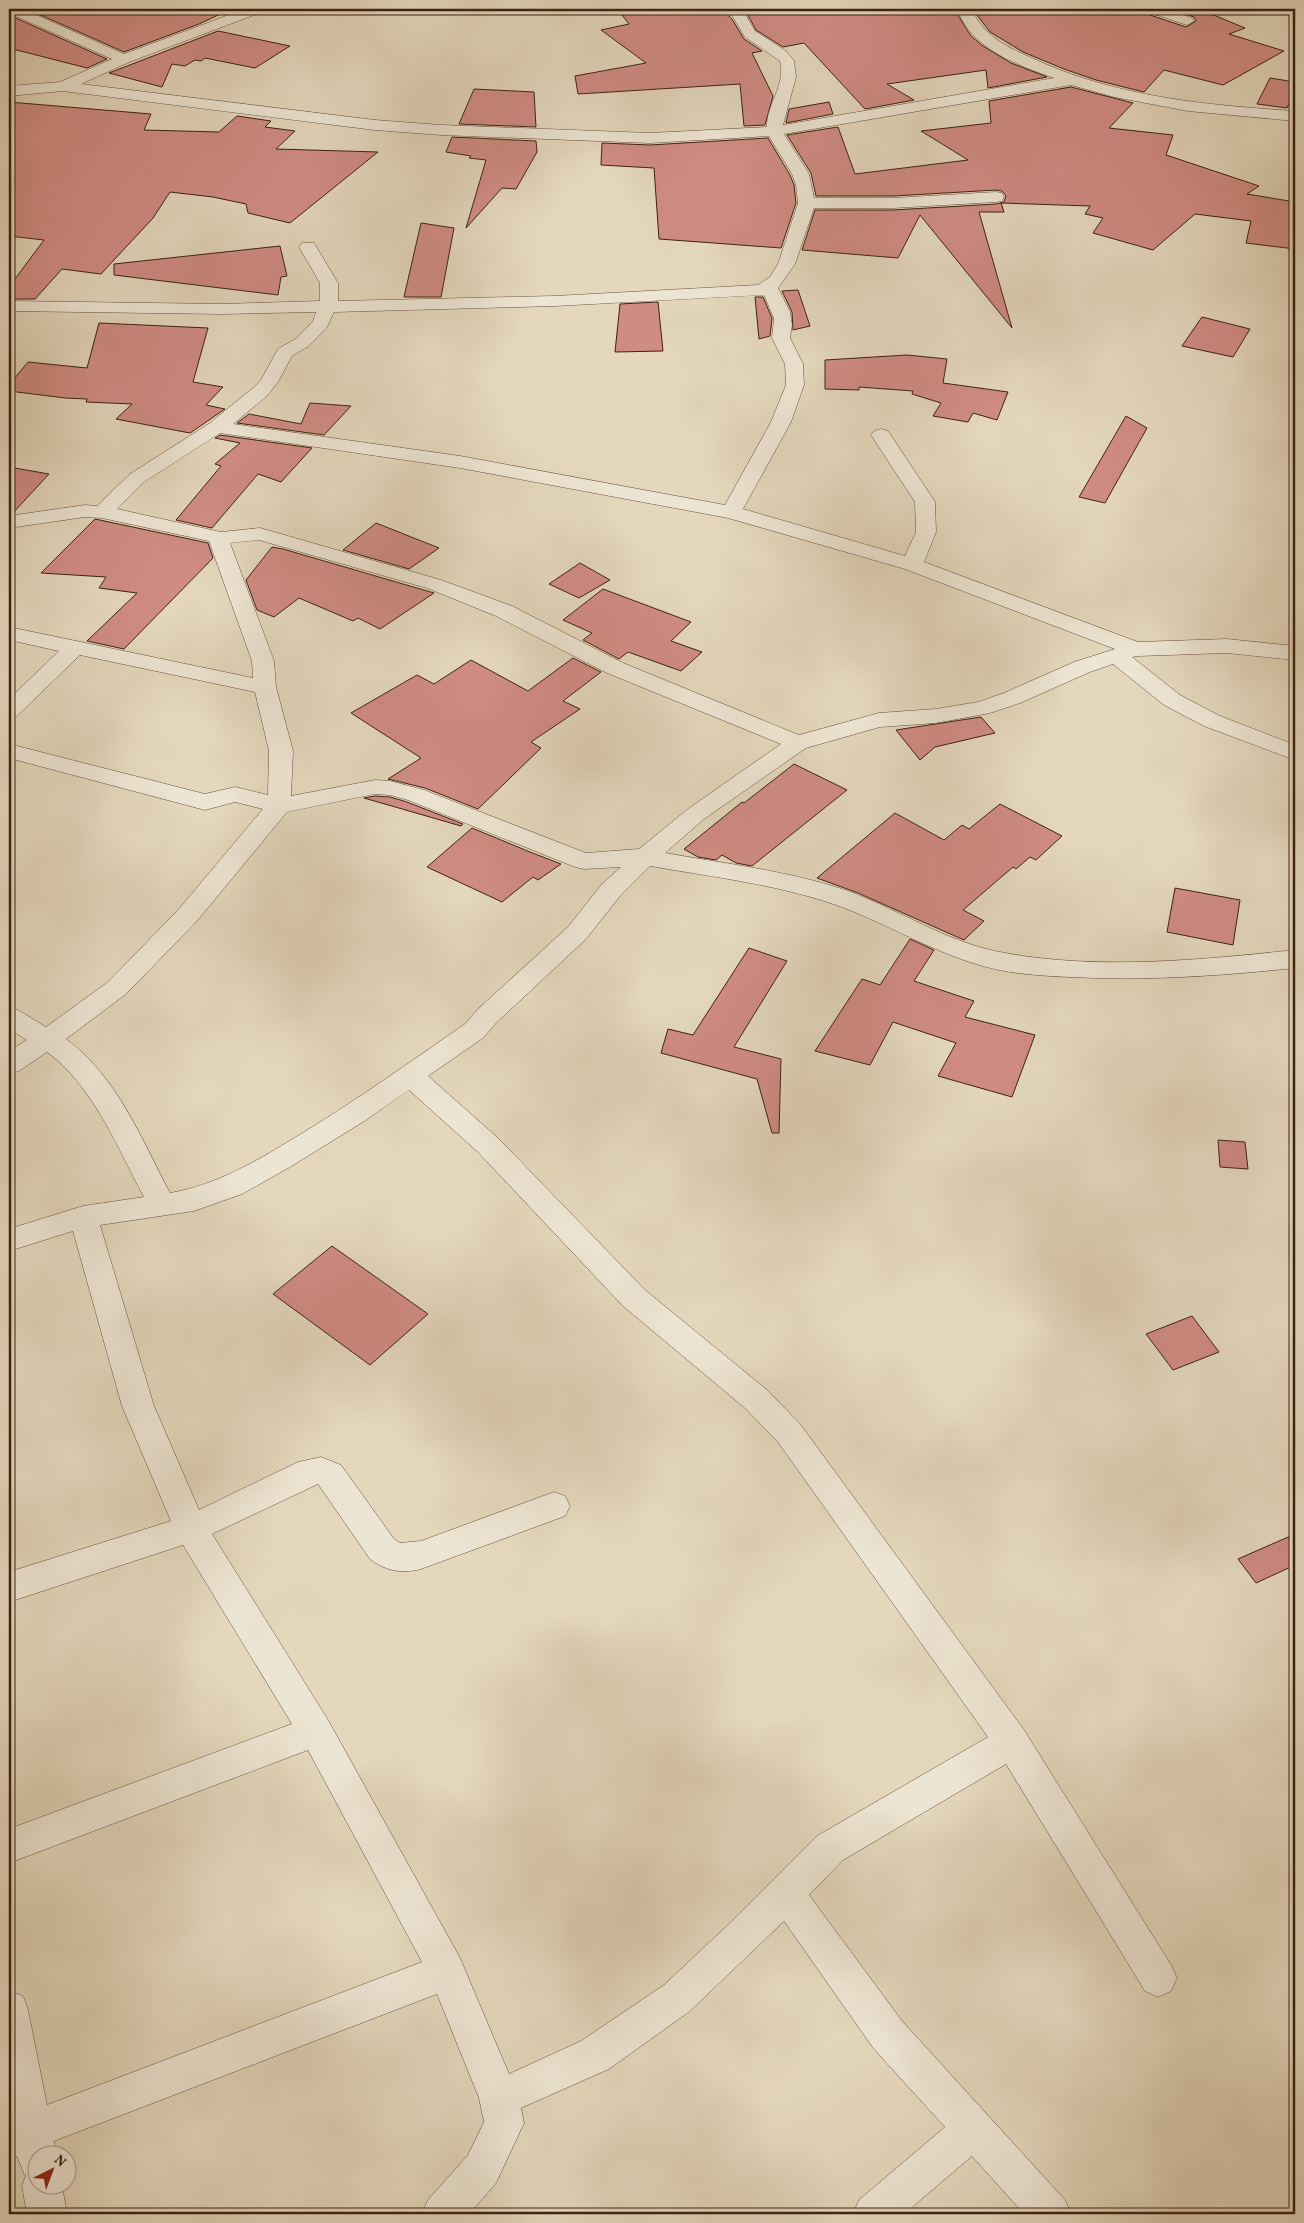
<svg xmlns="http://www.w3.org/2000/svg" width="1304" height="2223" viewBox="0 0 1304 2223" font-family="Vollkorn,serif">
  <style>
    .building { fill: #d08c83; stroke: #3d2113 }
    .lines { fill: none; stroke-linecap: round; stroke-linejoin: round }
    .minor-casing { stroke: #674e3d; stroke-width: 1 }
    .minor { fill: #ede5d3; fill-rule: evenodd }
  </style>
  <rect width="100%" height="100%" fill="#e4d7bc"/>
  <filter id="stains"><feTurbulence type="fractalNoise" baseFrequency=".004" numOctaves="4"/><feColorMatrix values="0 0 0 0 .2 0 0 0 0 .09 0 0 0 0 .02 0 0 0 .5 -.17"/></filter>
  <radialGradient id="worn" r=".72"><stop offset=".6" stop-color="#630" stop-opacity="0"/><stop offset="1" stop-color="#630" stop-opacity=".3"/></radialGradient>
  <path class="building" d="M27,9H231L199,24L124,52Z
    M674,9L676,11L721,9L732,19L744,39L762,51L752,53L773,96L765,125L744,126L740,84L578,94L575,76L646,63L601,30L629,24L622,15Z
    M747,9H954L971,36L983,46L1011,63L1047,77L988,88L986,70L887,84L914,100L865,109L804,43L783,47L756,30L745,10Z
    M1028,9H1144L1147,14L1186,27L1196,21L1194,17L1171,9H1199L1245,28L1229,34L1284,51L1223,85L1164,70L1144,92L1096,80L1064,69L1023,52L990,32L977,15Z
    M9,15L107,59L87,68L9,48Z
    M218,31L290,46L255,68L205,58L201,61L195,60L185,66L172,64L162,87L109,73Z
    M1270,78L1295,82V91L1287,108L1257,104Z
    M1071,87L1133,103L1109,128L1173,135L1166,155L1259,186L1247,194L1295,202V249L1246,243L1251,221L1195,214L1153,250L1093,233L1103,218L1085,214L1090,206L1001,203L1004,212H979L1012,328L920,215L898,258L802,250L815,210H893L996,204L1004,202L1006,196L1002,191L996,190L893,196H816L811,173L787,135L838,127L855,174L968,160L921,131L991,123L989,101Z
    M474,89L534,92L536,127L459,124Z
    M9,102L151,114L144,130L219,132L237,116L271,121L265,127L295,131L276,149L378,152L290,223L248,213L246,204L213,197L170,192L153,218L101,274L62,269L35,299H9V287L44,240L9,236Z
    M829,102L833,114L786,123L789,109Z
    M452,137L536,141L537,152L516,189L502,188L466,228L486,160L469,158L471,156L446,152Z
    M768,138L790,175L794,185L796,203L781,248L659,239L654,168L601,165L602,143L650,145Z
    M421,223L454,228L441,297H404Z
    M280,246L287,276L281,277L278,295L114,275V264Z
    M798,290L810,326L793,330L792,312L782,291Z
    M755,297H763L772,318L770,336L759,339Z
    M658,302L663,351L615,352L620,304Z
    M1202,317L1250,329L1233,357L1182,346Z
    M99,323L208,328L193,382L223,387L206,405L225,409L190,433L116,419L132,404L86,402L87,399L65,398L9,391V385L28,362L87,368Z
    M907,355L947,359L943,383L1008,392L997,420L973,413L968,422L933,416L941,403L912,394L913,391L859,387V390L825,389V360Z
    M310,403L351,406L324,435L237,423L249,414L301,424Z
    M1126,416L1147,428L1105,503L1079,497Z
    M220,435L312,448L281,482L258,474L212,528L176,520L221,466L215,464L240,443L215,438Z
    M9,467L49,474L12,514H9Z
    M95,519L208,543L213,558L124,649L87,641L137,593L99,588L106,577L41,573Z
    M376,523L439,548L409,569L343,550Z
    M272,547L283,549L434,593L380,629L358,618L353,621L299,598L274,617L257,610L246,580Z
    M580,563L610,580L579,598L549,584Z
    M603,589L691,622L671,641L702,652L681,671L628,652L619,659L583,640L592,633L563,620Z
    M573,658L601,672L563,701L580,709L531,742L541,748L478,809L425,788L388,779L421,758L351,713L417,675L434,684L471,660L528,691Z
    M981,717L995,733L935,747L920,760L896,730Z
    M794,764L847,790L752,866L736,863L722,855L716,860L698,857L684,849L742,802L744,803Z
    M375,796L390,797L407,802L463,824L461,826L364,798Z
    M1000,804L1062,836L1036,860L1030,857L1016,869L1013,867L963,910L984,921L964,940L858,893L817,878L895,813L944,840L962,825L969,829Z
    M472,828L530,852L561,864L538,880L533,877L502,902L427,867Z
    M1175,888L1240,900L1233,945L1167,932Z
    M910,939L934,950L914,981L974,1001L965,1017L1035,1035L1012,1097L938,1076L956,1043L893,1022L870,1065L815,1051L862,979L880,985Z
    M749,948L787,961L734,1047L781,1059L779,1133H772L757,1079L661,1053L668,1029L693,1035Z
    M1218,1140L1245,1142L1248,1169L1220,1167Z
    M332,1246L428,1314L370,1365L273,1294Z
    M1192,1316L1219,1352L1173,1370L1146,1334Z
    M1295,1534V1565L1256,1583L1238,1559Z"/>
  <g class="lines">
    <g class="minor-casing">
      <path id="minor" d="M9,9H23L124,54L245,9H264L262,12L129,62L81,84L375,120L441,125L650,133L767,127C767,103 786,85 780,61L745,37L728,9H742L755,31L786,51L794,61L796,77L783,125L1054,78C1020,66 969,48 958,9H972C982,35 1007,47 1032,58C1115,97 1205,105 1295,111V121L1188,111L1114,97L1071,85L784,134L809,174L814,198H893L996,192L1002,193L1004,197L1002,201L996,202L893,208H814L795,264L778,288L790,312L792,325L790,338L803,364L804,385L791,422L743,509L905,556L916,532L915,502L871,435L874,431L881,429L888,431L935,502L936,532L924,562L1138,642L1227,639L1295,646V660L1227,653L1138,656L1132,657L1180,695L1220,716L1295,745V760L1204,726L1164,705L1113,664L1090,672L1020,703L990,713L936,723L880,727L806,748L704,819L665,853C722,863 781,870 836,887C893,905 945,943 1005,953C1098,970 1201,960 1295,950V968C1228,975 1162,980 1095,978C1065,977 1034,976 1004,971C939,959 884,919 821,900C766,883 707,876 650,866L620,896L586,939L496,1023L483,1038L428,1076L498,1138L645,1290L767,1390L800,1424L1024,1730L1171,1965L1177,1978L1171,1991L1158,1997L1145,1991L1006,1764L843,1860L809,1895L902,2021L1065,2200L1071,2214H1024L972,2156L904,2214H853L859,2200L945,2127L874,2049L784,1921L690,2011L609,2069L521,2108L524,2123L496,2183L469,2214H422L428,2200L468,2155L484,2122L479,2098L437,1994L54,2141L57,2156H38V2186H62L67,2214H27L22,2186L26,2175L24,2174L17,2156L9,2159V1991L23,1996L28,2010L47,2105L422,1962L308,1750L9,1863V1829L292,1724L183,1545L9,1602V1572L171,1521L122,1406L73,1231L9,1251V1229L83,1206L144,1197C117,1147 94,1087 47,1052L19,1071L9,1074V1051L27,1040L9,1029V1008L18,1010L46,1027L108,982L179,909L263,809L235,802L205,810L9,758V744L205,794L235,787L268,795L269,751L255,692L80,655L17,716L9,718V699L59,651L9,640V627L253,678L252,661L209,541L102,518L85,517L9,528V516L85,505L97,506L130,474L210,423L253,388L261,380L278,349L297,338L313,321L316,312L222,314L9,311V301L222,304L320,301V283L299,247L302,243H314L338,283V301L555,296L758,285L770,277L778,264L798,203L796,185L792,174L769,136L650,143L441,135L375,130L63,91L9,96V86L60,82L112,59L9,13ZM764,295L774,318L772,338L785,364L786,385L771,422L725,505L460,456L233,424L267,396L278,382L292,356L309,346L327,327L334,312L555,306ZM220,433L460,468L728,518L905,569L1115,649L1074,662L1004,693L978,702L936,709L879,713L799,735L623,663L512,606L441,580L260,528L221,532L117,509L144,482ZM259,540L427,588L496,616L607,673L781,744L688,809L639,849L586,853L424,790L390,781L375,780L291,796L293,751L276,687L274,661L230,543ZM375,794L390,795L408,800L575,867L584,869L621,867L602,884L568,927L478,1009L465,1024C410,1062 357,1100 301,1134C260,1159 218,1185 170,1193C142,1140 116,1075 66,1039L126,994L197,921L287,812ZM409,1090L478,1152L623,1306L745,1408L778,1442L988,1737L817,1836L729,1924L664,1985L581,2041L509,2074L460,1958L328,1720L212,1534L318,1484L370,1559C386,1571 402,1574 421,1569L565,1516L570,1506L565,1496L554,1492L421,1541L400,1543L394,1539L341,1465L321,1457L298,1462L199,1510L154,1406L100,1225L194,1211L242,1194L290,1167L366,1120Z
        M1146,9H1166L1192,18L1194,21L1187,25L1148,12Z"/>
    </g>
    <use href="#minor" class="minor"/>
  </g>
  <rect width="1304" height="2223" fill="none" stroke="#e4d7bc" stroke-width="30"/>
  <rect x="10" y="10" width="1284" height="2203" fill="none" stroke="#3d2113" stroke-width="2.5"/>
  <rect x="15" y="15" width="1274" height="2193" fill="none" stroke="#3d2113"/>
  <g transform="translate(52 2170) rotate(42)"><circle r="24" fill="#ede5d3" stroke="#a79786"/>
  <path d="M0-4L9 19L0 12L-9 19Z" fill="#8f2418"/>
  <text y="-8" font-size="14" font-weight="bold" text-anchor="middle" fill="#3d2113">N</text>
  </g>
  <rect width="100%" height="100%" filter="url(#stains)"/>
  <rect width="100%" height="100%" fill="url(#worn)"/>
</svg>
